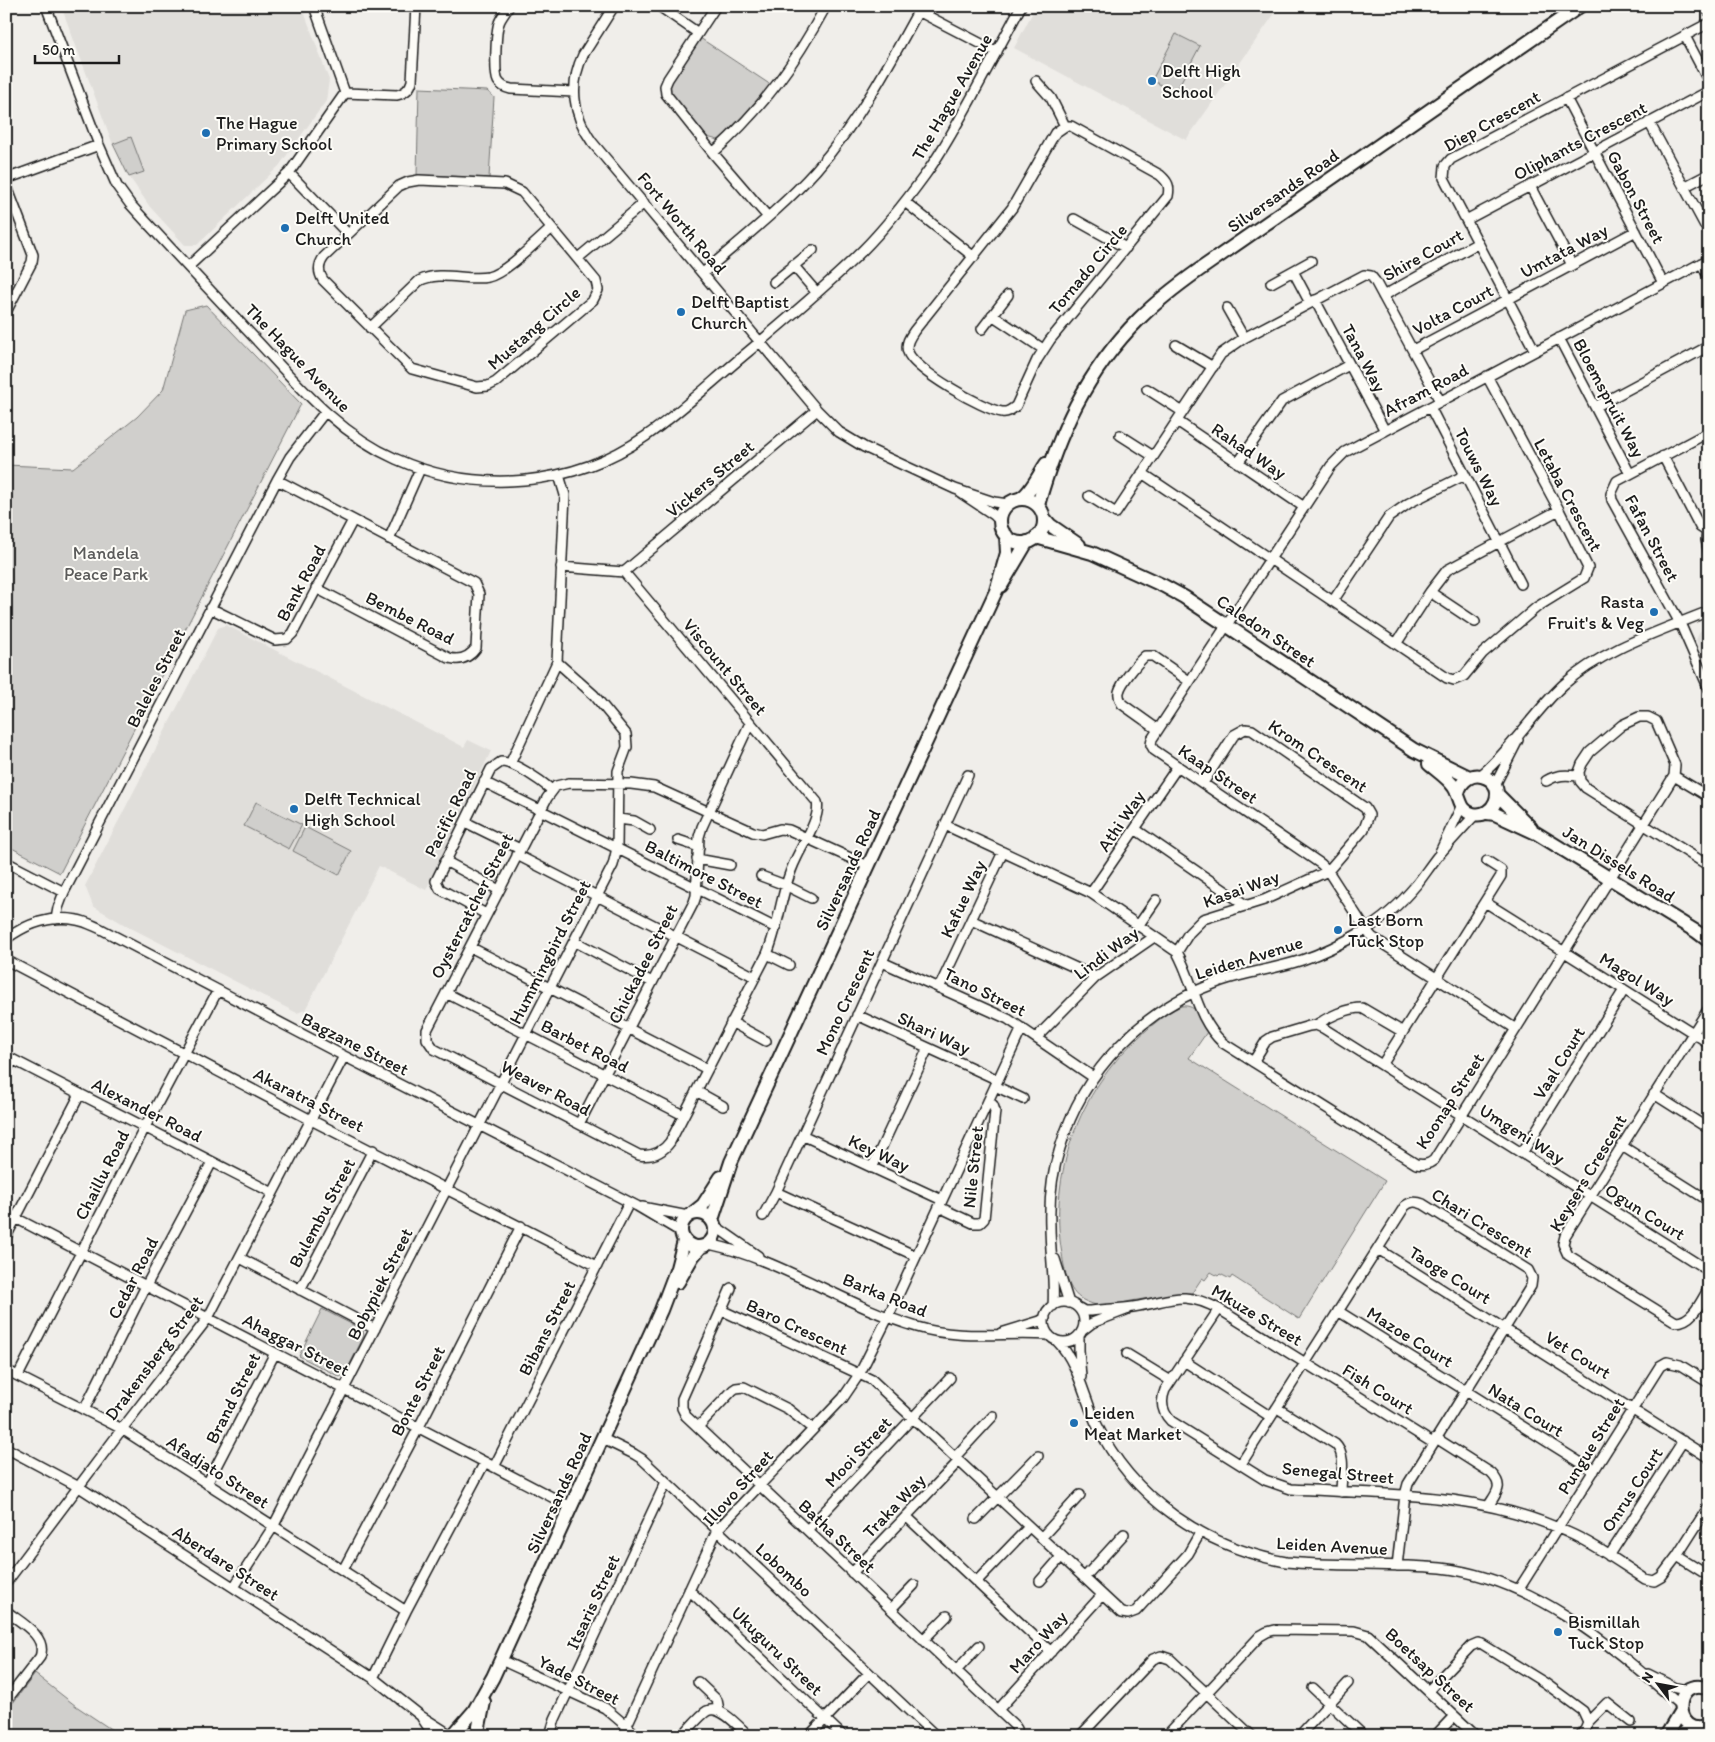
<svg xmlns="http://www.w3.org/2000/svg" width="1715" height="1742" viewBox="0 0 1715 1742" font-family="Itim,sans-serif">
  <style>
    .built { fill: #e0deda }
    .green { fill: #d0cfcc; stroke: #767674 }
    .lines { fill: none; stroke-linecap: round; stroke-linejoin: round }
    .street-casing { stroke: #1c1c1c; stroke-width: 12 }
    .secondary-casing { stroke: #1c1c1c; stroke-width: 16 }
    .street { stroke: #fdfcf7; stroke-width: 9 }
    .secondary { stroke: #fdfcf7; stroke-width: 12 }
    .poi-dot { fill: #1f6fb2; stroke: #fdfcf7; stroke-width: 2 }
    .labels { text-anchor: middle; stroke-width: 4; stroke-linejoin: round; paint-order: stroke }
    .poi-label { font-size: 18px; fill: #1c1c1c; stroke: #fdfcf7; text-anchor: start }
    .street-label { font-size: 18px; fill: #1c1c1c; stroke: #fdfcf7 }
    .park-label { font-size: 18px; fill: #5b5b5a; stroke: #fdfcf7 }
  </style>
  <rect width="100%" height="100%" fill="#f0eeea"/>
  <filter id="ink" filterUnits="userSpaceOnUse"><feTurbulence type="fractalNoise" baseFrequency=".02" numOctaves="2"/><feDisplacementMap in="SourceGraphic" scale="10" xChannelSelector="R" yChannelSelector="G"/><feConvolveMatrix kernelMatrix="1 2 1 2 8 2 1 2 1" color-interpolation-filters="sRGB"/></filter>
  <g filter="url(#ink)">
    <path class="built" d="M61,6H302L329,80L326,101L279,166L197,245H185L150,207L126,172L112,142Z
      M1036,6H1280L1186,140L1014,48Z
      M226,625L464,747L468,740L491,751L426,890L379,866L305,1010L297,1013L125,925L93,906L85,886L218,628Z
      M1709,627V672L1696,640L1700,631Z"/>
    <path class="green" d="M1176,34L1200,46L1175,93L1152,80Z
      M700,38L771,85L738,125L721,139L718,140L707,137L670,92L671,82Z
      M419,88L487,91L494,97L489,178L417,175Z
      M131,137L144,172L129,177L113,144Z
      M206,305L301,404L60,873L6,845V465L73,468L137,417L163,390L185,310Z
      M256,802L302,825L289,849L244,826Z
      M305,827L351,851L339,875L293,851Z
      M1181,1006C1198,1004 1201,1019 1207,1032L1189,1058L1385,1181L1299,1319L1232,1276L1230,1279L1220,1274L1218,1276L1211,1272L1205,1280L1202,1278L1192,1293C1171,1294 1151,1298 1131,1301C1122,1303 1111,1306 1101,1306C1095,1305 1089,1303 1083,1300C1067,1291 1065,1271 1062,1254C1048,1175 1079,1091 1138,1038C1151,1026 1164,1014 1181,1006Z
      M322,1309L363,1330L364,1336L345,1374L340,1377L299,1356Z
      M35,1674L76,1706L121,1736H6V1712Z"/>
    <g class="lines">
      <g class="street-casing">
        <path id="street" d="M46,6L99,145L117,186L130,204C168,246 207,287 246,329C292,377 334,432 396,459C477,495 573,487 646,436C682,411 715,379 749,351C787,319 827,286 863,250C886,227 906,201 925,175C943,151 957,124 972,97C988,67 1005,37 1021,6
          M509,6C506,12 501,17 499,23C496,31 494,74 498,81C501,86 506,88 511,89L574,92
          M614,6L583,55C569,85 573,115 592,142L817,410L839,432L864,447L955,489L994,502L1008,504
          M659,6L698,33
          M716,6L668,79L665,86L666,94L713,153L768,217
          M1705,6L1709,12
          M918,11L997,52
          M1685,36L1709,82
          M1036,81L1051,98L1065,126
          M345,93L397,95C405,93 410,89 412,81L416,6
          M1566,98L1663,283
          M1649,122L1709,233
          M1065,126H1071L1160,175C1168,182 1170,186 1168,196L1050,340L1037,360L1016,406C1012,409 1008,413 1002,412C984,410 913,369 908,352C905,344 910,337 914,331L1012,208L1055,133Z
          M713,153C763,108 794,65 826,6
          M289,173L348,234
          M6,179L99,145
          M419,180L505,184L522,192L596,281L598,290L593,300L496,382L488,386L477,387L412,369L323,280C318,272 318,265 324,257L399,186L408,182Z
          M6,184L33,255L32,262L6,312
          M1530,186L1572,265
          M1684,187L1709,174
          M905,202L974,257
          M1074,219L1126,248
          M1466,220L1709,91
          M578,258L644,203
          M1701,263L1709,278
          M793,265L817,293
          M188,267L289,173L345,93L314,6
          M1293,271L1310,303
          M703,273C741,240 782,208 816,170C859,121 890,63 921,6
          M774,282L813,250
          M1271,283L1311,261
          M1383,296L1478,243
          M1315,300L1385,431
          M1227,308L1244,338
          M992,315L1043,349
          M370,328L419,281C440,270 466,281 488,277C506,273 537,241 552,228
          M982,329L1008,295
          M1559,338L1630,474
          M1176,345L1213,367
          M1413,350L1636,231
          M1535,351L1444,178L1445,166L1451,159L1709,23
          M1147,389L1183,412
          M1430,407L1521,584
          M1595,407L1709,346
          M1177,421L1304,507
          M1709,432L1617,481L1611,494L1612,500L1680,623L1709,689
          M1120,435L1153,456
          M1663,456L1700,527L1709,533
          M1238,463L1282,401L1349,365
          M1142,473L1447,678L1454,680L1464,676L1483,653L1537,607L1584,578L1588,568L1559,510L1487,376
          M277,480L474,583L479,594L476,648C469,658 460,661 449,658L316,588
          M961,493L994,515L1001,522
          M1089,496L1116,513L1221,354L1244,338L1364,275L1371,276L1375,281L1440,401
          M1707,533L1706,540L1709,553
          M389,539L420,469
          M561,567L624,572L817,802C821,818 803,843 796,859C781,889 780,923 767,954L670,1142C662,1153 652,1157 639,1155L434,1049L427,1039V1030L547,798L556,786L569,783L631,784L654,787L753,832L762,834L780,829L789,830L868,866
          M624,572L817,410
          M1430,592L1475,622
          M1333,601L1389,517L1409,503L1465,475
          M210,608L275,640L287,639L293,633L353,520
          M1396,644L1430,592L1447,570L1559,510
          M1157,729L1122,704C1120,700 1118,697 1119,692C1121,683 1138,662 1145,656H1153L1189,681
          M510,764L557,662L565,495L559,475
          M1481,775C1512,749 1533,713 1563,685C1603,649 1660,631 1709,611
          M1674,776L1709,797
          M1546,781C1558,774 1566,775 1579,776
          M484,782L776,928
          M1495,785L1518,740
          M618,819L634,821L650,830
          M465,822L520,849
          M945,825L1091,893L1177,952C1194,982 1196,1018 1223,1043L1416,1164C1423,1165 1428,1165 1434,1160L1674,776L1675,765L1656,721L1648,717H1639L1622,725L1590,752L1582,764L1579,772L1580,781L1586,788L1709,866
          M1135,829L1247,906
          M678,840L699,847
          M1440,852L1461,807
          M517,855L755,977
          M697,859L730,865
          M445,861L499,890
          M6,862L64,892
          M761,876L785,885L811,898
          M1091,893L1178,766
          M1707,896L1709,893
          M1485,902L1709,1043
          M486,914L440,889L436,881L491,769L501,762C515,762 541,781 552,790
          M56,919L58,908L64,892L277,480L290,457L325,412
          M971,920L1096,977
          M1138,926L1156,900
          M6,939C26,924 51,915 77,920C84,921 92,925 99,928L344,1056L637,1206L681,1232
          M574,941L652,982
          M470,947L707,1069
          M1177,952L1189,933L1203,919L1264,900L1328,871L1364,829L1369,815L1365,808L1252,730L1245,729L1234,735L1203,783
          M767,954L789,965
          M6,960L311,1120L597,1266
          M882,962L1008,1019L1093,1077
          M939,988L1003,852
          M446,993L683,1115
          M1709,1008L1565,1236L1563,1244L1568,1255L1676,1322C1693,1322 1701,1301 1709,1288
          M857,1015L998,1080
          M731,1022L766,1041
          M1316,1025C1328,1017 1347,1008 1362,1008L1403,1032
          M1516,1029L1372,937L1366,930L1328,871L1321,864L1154,750L1151,745L1152,739L1331,466L1345,452L1709,259
          M1036,1038L1096,977L1154,937
          M6,1056L273,1193
          M1253,1062L1266,1041L1272,1037L1309,1026L1316,1025L1323,1028L1709,1271
          M1382,1065L1501,876V870L1487,861
          M6,1072L12,1059
          M995,1086L1023,1099
          M696,1091L723,1106
          M1654,1094L1709,1129
          M579,1124L694,902L696,896L699,837L702,827L750,723
          M802,1135L942,1200
          M1622,1146L1709,1201
          M1522,1153L1624,990
          M872,1168L928,1048
          M776,1192L916,1256
          M642,1207L688,1216
          M939,1207L973,1223H980L984,1219L995,1111L993,1105L988,1101
          M6,1213L571,1507
          M763,1216L776,1192L968,775
          M715,1226L758,1256
          M6,1237L80,1094
          M709,1244C783,1260 845,1306 917,1327C960,1340 1005,1332 1049,1335
          M1378,1249L1709,1458
          M240,1258L375,1329
          M1055,1259L1069,1303
          M731,1288L682,1399V1408L686,1416L1015,1726L1017,1729L1016,1736
          M300,1290L373,1150
          M1044 1322a20 20 0 1 1 40 0a20 20 0 1 1-40 0Z
          M1053,1306C1055,1279 1050,1253 1050,1226C1049,1200 1052,1173 1060,1148C1083,1069 1144,1008 1221,981C1247,972 1275,969 1302,960C1323,953 1343,943 1363,931C1383,920 1402,902 1417,884C1424,875 1430,866 1437,857C1449,843 1462,829 1475,815
          M1079,1308L1084,1311H1091C1105,1309 1119,1309 1133,1307C1172,1301 1180,1289 1219,1309L1433,1443
          M1219,1309L1165,1390C1160,1402 1162,1412 1171,1421L1265,1480L1291,1489C1384,1494 1482,1492 1567,1532C1595,1544 1620,1563 1645,1579L1654,1581L1661,1577L1677,1556L1709,1506
          M721,1310L872,1380L1122,1613L1128,1614L1136,1611L1188,1554L1200,1533
          M1338,1311L1594,1471
          M1083,1330L1092,1323L1126,1310
          M1001,1333L1040,1321L1045,1318
          M1079,1335V1350L1081,1377
          M1057,1341C1078,1362 1084,1397 1096,1423C1132,1499 1205,1547 1286,1562C1337,1567 1389,1563 1441,1568C1536,1579 1610,1645 1680,1705
          M1127,1354L1171,1381
          M1184,1361L1271,1417
          M6,1370L122,1429L406,1611
          M18,1376L145,1127L218,990
          M1277,1408L1335,1444C1347,1455 1341,1477 1341,1492
          M84,1410L146,1286L212,1162
          M698,1427L733,1390L736,1388L744,1387L788,1409L813,1429
          M1436,1438L1491,1473C1504,1486 1497,1492 1489,1505
          M603,1439L634,1454L642,1459L936,1736
          M6,1448L79,1487L373,1678L421,1716L451,1735
          M955,1457L993,1416
          M1241,1464L1405,1206C1411,1201 1416,1201 1423,1204L1528,1270L1532,1278L1531,1286L1408,1484L1405,1495L1397,1566
          M494,1467L629,1203
          M207,1484L275,1353
          M906,1516L1051,1652
          M976,1519L1038,1456
          M807,1530L950,1378
          M1041,1538L1080,1495
          M1609,1556L1683,1441
          M1677,1556L1709,1576
          M343,1570L419,1427L521,1226
          M852,1573L959,1461
          M1084,1578L1124,1534
          M1040,1581L1061,1557
          M976,1582L1029,1527
          M6,1583L122,1429L208,1318L344,1056
          M234,1587L273,1527L613,865L617,848L618,771L627,747L626,734L594,695L557,662
          M1519,1589L1660,1366L1667,1362L1680,1365L1709,1383
          M689,1590L843,1736
          M891,1609L914,1585
          M6,1611C20,1622 48,1636 40,1657L6,1701
          M923,1640L947,1616
          M501,1660L605,1708L638,1736
          M956,1671L979,1646
          M1648,1674L1676,1688L1689,1690
          M373,1678L406,1611L485,1462
          M698,1682L717,1700L719,1710
          M1313,1688L1364,1736
          M1428,1691L1471,1646L1478,1643L1482,1644L1545,1683L1583,1711L1588,1722
          M998,1710L1102,1595
          M422,1718L434,1736
          M627,1725L717,1530L843,1398L860,1373L888,1317L1022,1028
          M552,1736L551,1732L555,1719L666,1482
          M682,1736C689,1729 700,1715 707,1711C720,1704 740,1728 749,1736
          M809,1736L869,1673
          M1080,1736L1153,1659L1161,1656L1170,1659L1252,1736
          M1166,1736L1260,1636L1267,1632L1275,1630L1354,1631L1368,1635L1476,1736
          M1299,1736L1348,1683
          M1435,1736L1454,1716
          M1580,1736L1585,1729L1588,1722L1607,1703L1631,1722"/>
      </g>
      <g class="secondary-casing">
        <path id="secondary" d="M1019,499C1030,495 1039,474 1046,464
          M1000 521a22 22 0 1 1 44 0a22 22 0 1 1-44 0Z
          M1038,505C1058,434 1086,372 1139,319C1157,301 1178,285 1199,270L1580,6
          M1044,518L1050,525L1079,545
          M1036,537L1092,553L1164,586L1184,597L1414,750L1469,777
          M1001,586L1027,542
          M1429,764C1437,771 1448,778 1454,787C1461,797 1459,811 1473,814C1494,819 1507,788 1487,778C1473,771 1461,780 1458,793
          M1498,795L1531,828
          M1487,813L1495,814L1536,833L1697,932L1709,941
          M681 1230a17 17 0 1 1 34 0a17 17 0 1 1-34 0Z
          M693,1213L703,1205L721,1177
          M712,1220L731,1162L996,591L1007,553L1006,535
          M678,1282L693,1256L701,1247
          M1709,1689C1671,1674 1671,1740 1709,1725
          M454,1734L474,1711L493,1677L661,1310L677,1268L684,1241
          M477,1736L484,1702
          M1666,1736L1680,1713
          M1680,1736L1688,1730L1697,1727"/>
      </g>
      <use href="#street" class="street"/>
      <use href="#secondary" class="secondary"/>
    </g>
  </g>
  <g class="poi-dot">
    <circle cx="1152" cy="81" r="5"/>
    <circle cx="206" cy="133" r="5"/>
    <circle cx="285" cy="228" r="5"/>
    <circle cx="681" cy="312" r="5"/>
    <circle cx="1654" cy="612" r="5"/>
    <circle cx="294" cy="809" r="5"/>
    <circle cx="1338" cy="930" r="5"/>
    <circle cx="1074" cy="1423" r="5"/>
    <circle cx="1558" cy="1632" r="5"/>
  </g>
  <g class="labels">
    <g class="poi-label">
      <text x="1162" y="77">Delft High<tspan x="1162" dy="21">School</tspan></text>
      <text x="216" y="129">The Hague<tspan x="216" dy="21">Primary School</tspan></text>
      <text x="295" y="224">Delft United<tspan x="295" dy="21">Church</tspan></text>
      <text x="691" y="308">Delft Baptist<tspan x="691" dy="21">Church</tspan></text>
      <text x="1644" y="608" text-anchor="end">Rasta<tspan x="1644" dy="21">Fruit's &amp; Veg</tspan></text>
      <text x="304" y="805">Delft Technical<tspan x="304" dy="21">High School</tspan></text>
      <text x="1348" y="926">Last Born<tspan x="1348" dy="21">Tuck Stop</tspan></text>
      <text x="1084" y="1419">Leiden<tspan x="1084" dy="21">Meat Market</tspan></text>
      <text x="1568" y="1628">Bismillah<tspan x="1568" dy="21">Tuck Stop</tspan></text>
    </g>
    <g class="street-label">
      <text transform="translate(952 97) rotate(-60)" y="6">The Hague Avenue</text>
      <text transform="translate(1492 121) rotate(-29)" y="6">Diep Crescent</text>
      <text transform="translate(1580 141) rotate(-28)" y="6">Oliphants Crescent</text>
      <text transform="translate(1283 191) rotate(-35)" y="6">Silversands Road</text>
      <text transform="translate(1636 197) rotate(62)" y="6">Gabon Street</text>
      <text transform="translate(682 223) rotate(50)" y="6">Fort Worth Road</text>
      <text transform="translate(1564 251) rotate(-28)" y="6">Umtata Way</text>
      <text transform="translate(1423 255) rotate(-29)" y="6">Shire Court</text>
      <text transform="translate(1088 269) rotate(-50)" y="6">Tornado Circle</text>
      <text transform="translate(1453 310) rotate(-28)" y="6">Volta Court</text>
      <text transform="translate(534 328) rotate(-41)" y="6">Mustang Circle</text>
      <text transform="translate(298 358) rotate(46)" y="6">The Hague Avenue</text>
      <text transform="translate(1364 358) rotate(62)" y="6">Tana Way</text>
      <text transform="translate(1426 390) rotate(-28)" y="6">Afram Road</text>
      <text transform="translate(1609 398) rotate(62)" y="6">Bloemspruit Way</text>
      <text transform="translate(1249 451) rotate(34)" y="6">Rahad Way</text>
      <text transform="translate(1479 467) rotate(63)" y="6">Touws Way</text>
      <text transform="translate(710 479) rotate(-40)" y="6">Vickers Street</text>
      <text transform="translate(1568 495) rotate(62)" y="6">Letaba Crescent</text>
      <text transform="translate(1652 538) rotate(62)" y="6">Fafan Street</text>
      <text transform="translate(301 583) rotate(-62)" y="6">Bank Road</text>
      <text transform="translate(410 618) rotate(27)" y="6">Bembe Road</text>
      <text transform="translate(1266 631) rotate(34)" y="6">Caledon Street</text>
      <text transform="translate(725 667) rotate(50)" y="6">Viscount Street</text>
      <text transform="translate(156 678) rotate(-63)" y="6">Baleles Street</text>
      <text transform="translate(1318 756) rotate(34)" y="6">Krom Crescent</text>
      <text transform="translate(1218 774) rotate(34)" y="6">Kaap Street</text>
      <text transform="translate(450 813) rotate(-64)" y="6">Pacific Road</text>
      <text transform="translate(1121 821) rotate(-56)" y="6">Athi Way</text>
      <text transform="translate(1619 864) rotate(32)" y="6">Jan Dissels Road</text>
      <text transform="translate(848 870) rotate(-65)" y="6">Silversands Road</text>
      <text transform="translate(704 874) rotate(27)" y="6">Baltimore Street</text>
      <text transform="translate(1241 889) rotate(-20)" y="6">Kasai Way</text>
      <text transform="translate(963 899) rotate(-65)" y="6">Kafue Way</text>
      <text transform="translate(472 906) rotate(-63)" y="6">Oystercatcher Street</text>
      <text transform="translate(550 952) rotate(-63)" y="6">Hummingbird Street</text>
      <text transform="translate(1106 953) rotate(-37)" y="6">Lindi Way</text>
      <text transform="translate(1249 958) rotate(-17)" y="6">Leiden Avenue</text>
      <text transform="translate(643 964) rotate(-63)" y="6">Chickadee Street</text>
      <text transform="translate(1637 979) rotate(32)" y="6">Magol Way</text>
      <text transform="translate(985 992) rotate(26)" y="6">Tano Street</text>
      <text transform="translate(845 1002) rotate(-65)" y="6">Mono Crescent</text>
      <text transform="translate(934 1033) rotate(25)" y="6">Shari Way</text>
      <text transform="translate(355 1044) rotate(27)" y="6">Bagzane Street</text>
      <text transform="translate(585 1046) rotate(27)" y="6">Barbet Road</text>
      <text transform="translate(1559 1063) rotate(-58)" y="6">Vaal Court</text>
      <text transform="translate(546 1088) rotate(28)" y="6">Weaver Road</text>
      <text transform="translate(309 1100) rotate(27)" y="6">Akaratra Street</text>
      <text transform="translate(1450 1101) rotate(-57)" y="6">Koonap Street</text>
      <text transform="translate(147 1110) rotate(27)" y="6">Alexander Road</text>
      <text transform="translate(1522 1134) rotate(32)" y="6">Umgeni Way</text>
      <text transform="translate(879 1153) rotate(25)" y="6">Key Way</text>
      <text transform="translate(973 1167) rotate(-84)" y="6">Nile Street</text>
      <text transform="translate(1588 1173) rotate(-59)" y="6">Keysers Crescent</text>
      <text transform="translate(102 1175) rotate(-63)" y="6">Chaillu Road</text>
      <text transform="translate(1645 1212) rotate(32)" y="6">Ogun Court</text>
      <text transform="translate(322 1213) rotate(-62)" y="6">Bulembu Street</text>
      <text transform="translate(1482 1223) rotate(32)" y="6">Chari Crescent</text>
      <text transform="translate(1450 1275) rotate(32)" y="6">Taoge Court</text>
      <text transform="translate(133 1278) rotate(-63)" y="6">Cedar Road</text>
      <text transform="translate(380 1284) rotate(-63)" y="6">Bobypiek Street</text>
      <text transform="translate(885 1295) rotate(22)" y="6">Barka Road</text>
      <text transform="translate(1257 1315) rotate(31)" y="6">Mkuze Street</text>
      <text transform="translate(797 1327) rotate(25)" y="6">Baro Crescent</text>
      <text transform="translate(547 1328) rotate(-63)" y="6">Bibans Street</text>
      <text transform="translate(1410 1337) rotate(32)" y="6">Mazoe Court</text>
      <text transform="translate(296 1345) rotate(27)" y="6">Ahaggar Street</text>
      <text transform="translate(1578 1355) rotate(32)" y="6">Vet Court</text>
      <text transform="translate(154 1358) rotate(-53)" y="6">Drakensberg Street</text>
      <text transform="translate(1378 1389) rotate(32)" y="6">Fish Court</text>
      <text transform="translate(418 1391) rotate(-63)" y="6">Bonte Street</text>
      <text transform="translate(233 1398) rotate(-63)" y="6">Brand Street</text>
      <text transform="translate(1526 1410) rotate(32)" y="6">Nata Court</text>
      <text transform="translate(1591 1446) rotate(-58)" y="6">Pungue Street</text>
      <text transform="translate(858 1452) rotate(-47)" y="6">Mooi Street</text>
      <text transform="translate(218 1472) rotate(33)" y="6">Afadjato Street</text>
      <text transform="translate(1338 1473) rotate(5)" y="6">Senegal Street</text>
      <text transform="translate(738 1488) rotate(-48)" y="6">Illovo Street</text>
      <text transform="translate(1632 1490) rotate(-57)" y="6">Onrus Court</text>
      <text transform="translate(559 1493) rotate(-65)" y="6">Silversands Road</text>
      <text transform="translate(894 1506) rotate(-46)" y="6">Traka Way</text>
      <text transform="translate(837 1536) rotate(43)" y="6">Batha Street</text>
      <text transform="translate(1332 1546) rotate(3)" y="6">Leiden Avenue</text>
      <text transform="translate(226 1563) rotate(33)" y="6">Aberdare Street</text>
      <text transform="translate(784 1570) rotate(43)" y="6">Lobombo</text>
      <text transform="translate(593 1602) rotate(-65)" y="6">Itsaris Street</text>
      <text transform="translate(1038 1642) rotate(-48)" y="6">Maro Way</text>
      <text transform="translate(777 1651) rotate(44)" y="6">Ukuguru Street</text>
      <text transform="translate(1430 1670) rotate(43)" y="6">Boetsap Street</text>
      <text transform="translate(579 1680) rotate(27)" y="6">Yade Street</text>
    </g>
    <g class="park-label">
      <text x="106" y="559">Mandela<tspan x="106" dy="21">Peace Park</tspan></text>
    </g>
  </g>
  <rect width="1715" height="1742" fill="none" stroke="#fdfcf7" stroke-width="25"/>
  <rect x="12" y="12" width="1690" height="1717" fill="none" stroke="#1c1c1c" stroke-width="2" filter="url(#ink)"/>
  <g transform="translate(1658 1684) rotate(302)" stroke="#fdfcf7" stroke-width="4" paint-order="stroke">
  <path d="M0-4L9 19L0 12L-9 19Z" fill="#1c1c1c"/>
  <text y="-8" font-size="14" font-weight="bold" text-anchor="middle" fill="#1c1c1c">N</text>
  </g>
  <path d="M35 55v8h84v-8" fill="none" stroke="#1c1c1c" stroke-width="2.5"/>
  <text x="42" y="55" font-size="15" fill="#1c1c1c" stroke="#fdfcf7" stroke-width="4" paint-order="stroke">50 m</text>
</svg>
